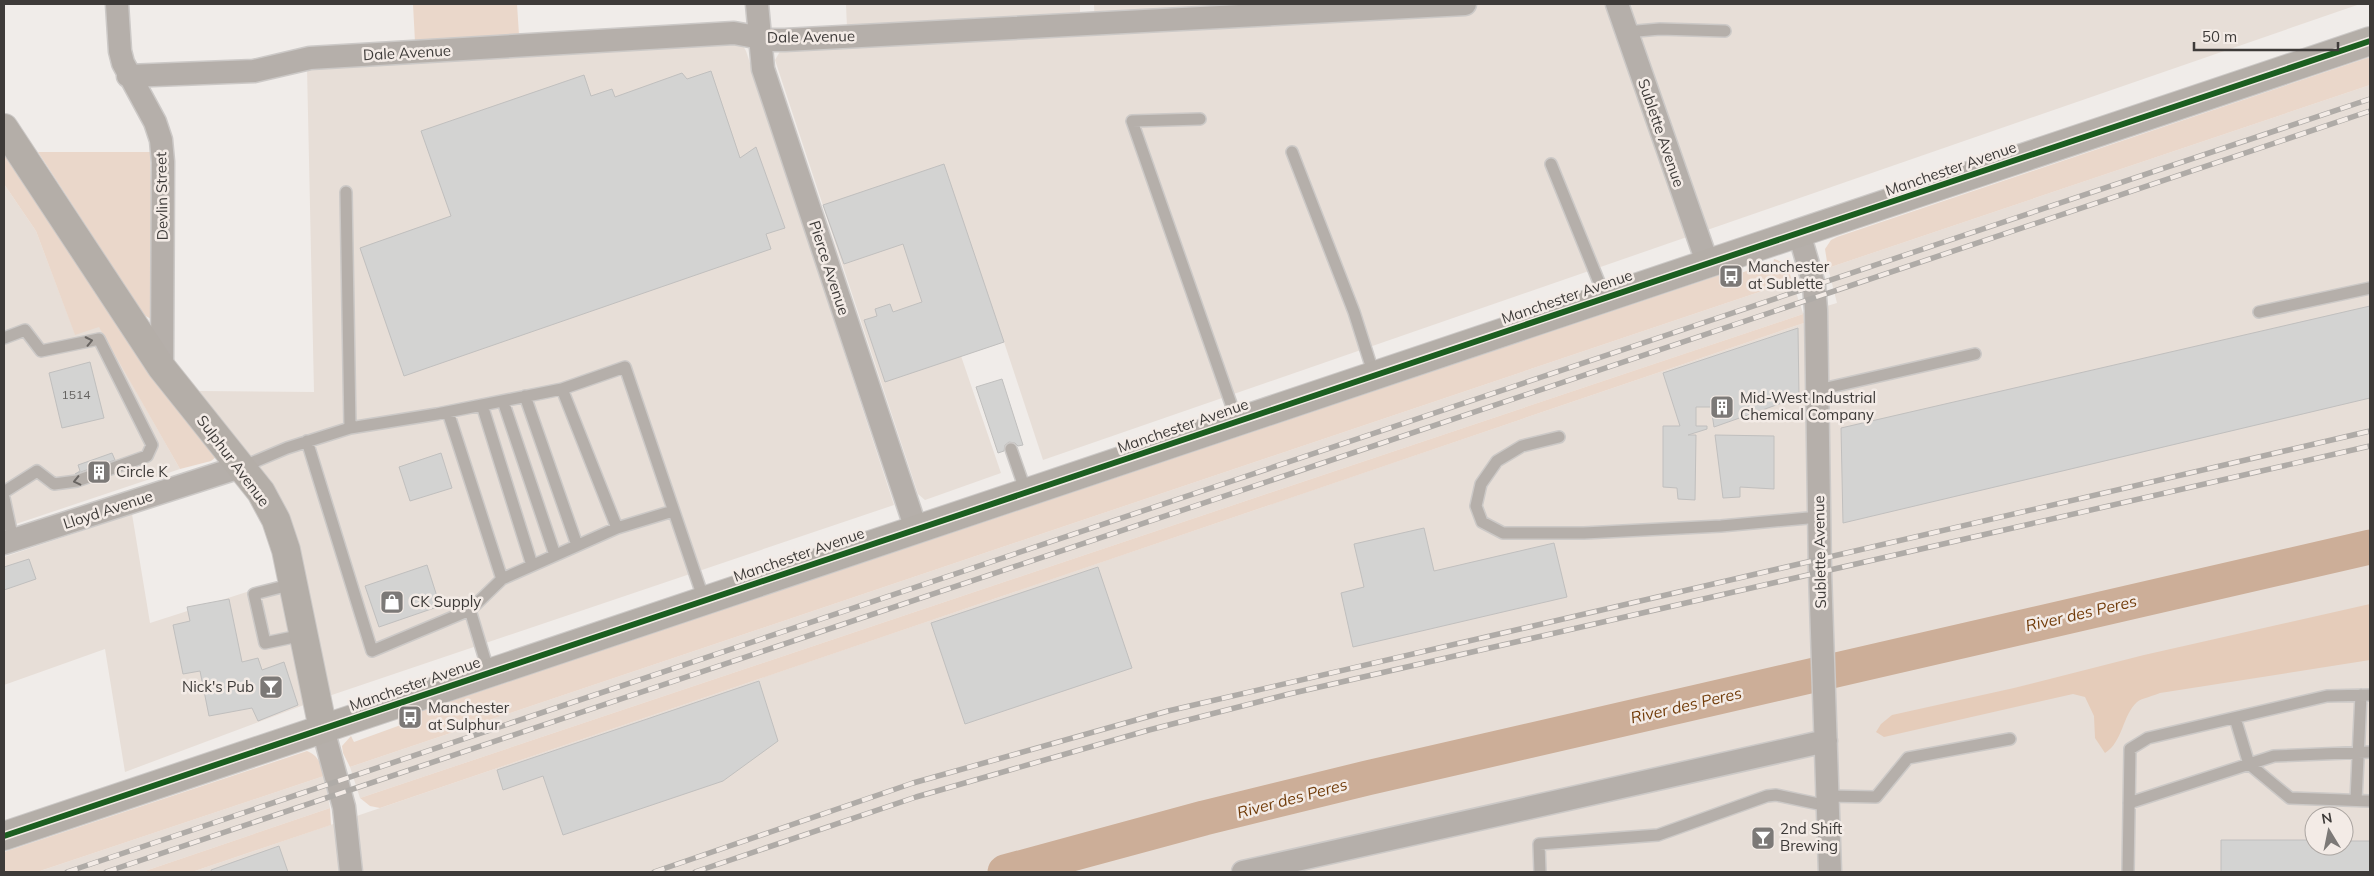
<svg xmlns="http://www.w3.org/2000/svg" width="2374" height="876" viewBox="0 0 2374 876" font-family="Mulish,sans-serif">
  <style>
    .built { fill: #e7ded7; fill-rule: evenodd }
    .green { fill: #ead7ca }
    .forest { fill: #e5ccba }
    .lines { fill: none; stroke-linecap: round; stroke-linejoin: round }
    .river { stroke: #ccae98; stroke-width: 35 }
    .building { fill: #d3d3d2; stroke: #c0bfbe }
    .lane-casing { stroke: #ccc9c7; stroke-width: 14 }
    .street-casing { stroke: #ccc9c7; stroke-width: 25 }
    .secondary-casing { stroke: #ccc9c7; stroke-width: 30 }
    .lane { stroke: #b5afaa; stroke-width: 11 }
    .street { stroke: #b5afaa; stroke-width: 22 }
    .secondary { stroke: #b4aea8; stroke-width: 28 }
    .rail-casing { stroke: #afaba7; stroke-width: 5.5 }
    .rail { stroke: #f3ebe6; stroke-width: 4; stroke-dasharray: 11; stroke-linecap: butt }
    .cycleway-casing { stroke: #f3ebe6; stroke-width: 9 }
    .cycleway { stroke: #1b5e20; stroke-width: 6 }
    .oneway { stroke: #686461 }
    .labels { text-anchor: middle; stroke-width: 5; stroke-linejoin: round; paint-order: stroke }
    .number-label { font-size: 12px; fill: #63615f }
    .street-label { font-size: 15px; fill: #3e3b39; stroke: #f3ebe6 }
    .poi-label { font-size: 15px; fill: #3e3b39; stroke: #f3ebe6; text-anchor: start }
    .water-label { font-size: 16px; font-style: italic; fill: #713c0a; stroke: #f3ebe6 }
  </style>
  <rect width="100%" height="100%" fill="#f0ece9"/>
  <path class="built" d="M846,4H1080V15L847,28Z
    M1094,4H2360L1043,460L1004,342L961,356L1001,473L925,500L918,494L775,60L782,48L1095,29Z
    M735,42L742,44L746,51L894,505L317,700L125,772L105,649L4,685V557L132,514L150,623L284,580L272,489L199,391L314,392L307,67Z
    M2370,85V872H192L1804,323L1803,314L360,798L350,767L1792,281L1803,313L1837,303L1828,268ZM2314,816H2344V846H2314Z
    M4,184L36,231L75,334L99,326L180,469L4,528Z
    M324,776L330,808L142,872H37Z"/>
  <path class="green" d="M413,4H517L519,35L415,42Z
    M2370,57V85L1828,268L1825,249L1831,240L1837,237Z
    M4,141L216,457L211,461L180,469L99,327L75,335L36,231L4,184Z
    M38,152H150L154,313L151,319L144,315Z
    M1774,259C1786,262 1789,269 1792,281L350,767L343,753L342,746L351,736L354,742L409,722L407,716L1729,272L1731,279L1736,278L1735,275L1764,265L1772,267Z
    M1803,314L1804,323L380,808L370,806L360,798Z
    M307,751C319,756 321,764 324,776L37,872H4V852Z
    M330,808L331,825L192,872H142Z"/>
  <path class="forest" d="M2370,604V660L2160,693C2154,696 2142,698 2137,702C2122,716 2123,742 2105,753L2095,738L2094,716L2085,697L2073,694L1884,737L1876,732L1881,724L1892,715L2014,688L2144,655Z"/>
  <g class="lines">
    <path class="river" d="M1005,872L1204,818L1367,778L2370,547"/>
  </g>
  <path class="building" d="M711,71L740,158L756,147L785,228L766,234L771,249L404,376L360,248L451,216L421,131L584,75L591,96L612,89L615,97L682,73L687,79Z
    M944,164L1004,342L885,382L864,320L877,316L875,309L890,304L893,312L922,302L903,244L844,264L823,205Z
    M2370,306V398L1843,523L1841,428Z
    M1798,328L1799,397L1714,427L1711,407H1696V426H1707V429L1688,435H1696L1695,500L1678,499L1677,488L1663,487V426H1680L1663,373Z
    M90,362L104,418L62,428L49,373Z
    M1002,379L1023,445L1018,446L1015,443L1009,442L1005,445L1004,451L998,453L976,387Z
    M1715,435L1774,436V489L1740,487V497L1723,498Z
    M112,453L115,460L75,474L80,471L78,465Z
    M441,453L452,488L410,501L399,467Z
    M1424,528L1434,571L1554,543L1567,597L1353,647L1341,593L1364,587L1354,544Z
    M29,559L36,579L4,590V567Z
    M427,565L440,606L379,627L365,586Z
    M1098,567L1132,668L965,724L931,623Z
    M229,599L242,662L258,658L262,670L284,662L298,705L258,721L252,708L209,716L200,671L183,674L173,625L190,621L187,607Z
    M759,681L778,741L723,781L563,835L543,776L503,790L497,770Z
    M2221,840H2314V846H2344V841H2370V872H2221Z
    M279,846L288,872H211V870Z"/>
  <g class="lines">
    <g class="lane-casing">
      <path id="lane" d="M1626,32L1660,29L1725,31
        M1200,119L1132,121L1237,421
        M1292,152L1354,312L1374,375
        M1551,164L1605,297
        M2259,312L2370,288
        M4,338L25,330L41,351L99,339L152,445L147,456L77,481L54,484L37,471L4,492
        M1818,390L1975,354
        M525,396L577,545
        M503,401L555,555
        M482,405L532,565
        M448,412L502,579
        M350,428L437,414L562,389
        M1559,437L1522,446L1497,461L1481,484L1476,506L1482,522L1503,533H1584L1721,526L1819,517
        M307,441L372,651L470,610L489,673
        M1011,449L1026,492
        M242,467L287,448L350,428L346,192
        M4,498L13,540
        M617,528L562,389L625,367L704,600
        M293,584L254,594L265,643L303,635
        M470,610L502,579L617,528L673,511
        M2235,718L2249,764L2290,798L2370,801
        M1828,796L1876,797L1908,758L2010,739
        M2356,800L2361,695
        M2129,803L2274,756L2370,752
        M1540,872L1539,844L1658,835L1767,796L1776,795L1828,806
        M2128,872L2130,749L2148,738L2327,696L2370,695"/>
    </g>
    <g class="street-casing">
      <path id="street" d="M117,4L120,51L123,63L155,122L161,140L163,162L162,368
        M757,4L763,69L916,529
        M1617,4L1707,262
        M128,76L254,71L310,58L734,33L772,40H785L1465,4
        M1799,233L1814,285L1816,310L1820,572L1830,872
        M4,543L240,467
        M323,729L344,807L351,872
        M1243,872L1826,741"/>
    </g>
    <g class="secondary-casing">
      <path id="secondary" d="M4,128L162,368L261,492L276,520L286,550L323,729
        M4,836L2370,41"/>
    </g>
    <use href="#lane" class="lane"/>
    <use href="#street" class="street"/>
    <use href="#secondary" class="secondary"/>
    <g class="rail-casing">
      <path id="rail" d="M67,872L2370,99
        M106,872L2370,111
        M654,872L913,783L1168,711L2370,431
        M695,872L916,797L1149,730L1289,694L2370,446"/>
    </g>
    <use href="#rail" class="rail"/>
    <g class="cycleway-casing">
      <path id="cycleway" d="M4,836L2370,41"/>
    </g>
    <use href="#cycleway" class="cycleway"/>
  </g>
  <defs><path id="oneway-chevron" d="M-2-3.5L2.5 0L-2 3.5" fill="none" stroke-width="1.6" stroke-linecap="round" stroke-linejoin="round" transform="scale(1.25)"/></defs>
  <g class="oneway">
    <use href="#oneway-chevron" transform="translate(89 341) rotate(-12)"/>
    <use href="#oneway-chevron" transform="translate(77 481) rotate(167)"/>
  </g>
  <defs>
    <g id="bus-square" transform="scale(1.25)"><rect x="-9" y="-9" width="18" height="18" rx="4" fill="#7c7977" stroke="#f3ebe6"/><path d="M-5-6H5V4H4V6H2V4H-2V6H-4V4H-5ZM-3.5-4V0h7V-4ZM-3.5 1.2v1.5H-2V1.2ZM2 1.2v1.5H3.5V1.2Z" fill="#fff"/></g>
    <g id="building-square" transform="scale(1.25)"><rect x="-9" y="-9" width="18" height="18" rx="4" fill="#7c7977" stroke="#f3ebe6"/><path d="M-4-6H4V6H1V3H-1V6H-4ZM-2.5-4.3h1.7v1.8h-1.7ZM.8-4.3h1.7v1.8H.8ZM-2.5-1h1.7V.8h-1.7ZM.8-1h1.7V.8H.8Z" fill="#fff"/></g>
    <g id="shop-square" transform="scale(1.25)"><rect x="-9" y="-9" width="18" height="18" rx="4" fill="#7c7977" stroke="#f3ebe6"/><path d="M-5-2.5h2.3a2.7 3.5 0 0 1 5.4 0H5L5.5 6h-11ZM-1.5-2.5h3a1.5 2.3 0 0 0-3 0Z" fill="#fff"/></g>
    <g id="bar-square" transform="scale(1.25)"><rect x="-9" y="-9" width="18" height="18" rx="4" fill="#7c7977" stroke="#f3ebe6"/><path d="M-6-5H6L.8 .8V4.5H3.5V6h-7V4.5H-.8V.8Z" fill="#fff"/></g>
  </defs>
  <g fill-rule="evenodd">
    <use href="#bus-square" x="1731" y="276"/>
    <use href="#building-square" x="1722" y="407"/>
    <use href="#building-square" x="99" y="472"/>
    <use href="#shop-square" x="392" y="602"/>
    <use href="#bar-square" x="271" y="687"/>
    <use href="#bus-square" x="410" y="717"/>
    <use href="#bar-square" x="1763" y="838"/>
  </g>
  <g class="labels">
    <g class="number-label">
      <text x="76" y="399">1514</text>
    </g>
    <g class="street-label">
      <text transform="translate(811 37) rotate(-1)" y="5">Dale Avenue</text>
      <text transform="translate(407 53) rotate(-3)" y="5">Dale Avenue</text>
      <text transform="translate(1661 133) rotate(71)" y="5">Sublette Avenue</text>
      <text transform="translate(1951 169) rotate(-19)" y="5">Manchester Avenue</text>
      <text transform="translate(162 196) rotate(-91)" y="5">Devlin Street</text>
      <text transform="translate(829 268) rotate(72)" y="5">Pierce Avenue</text>
      <text transform="translate(1567 297) rotate(-19)" y="5">Manchester Avenue</text>
      <text transform="translate(1183 426) rotate(-19)" y="5">Manchester Avenue</text>
      <text transform="translate(233 461) rotate(53)" y="5">Sulphur Avenue</text>
      <text transform="translate(108 510) rotate(-18)" y="5">Lloyd Avenue</text>
      <text transform="translate(1820 552) rotate(-91)" y="5">Sublette Avenue</text>
      <text transform="translate(799 555) rotate(-19)" y="5">Manchester Avenue</text>
      <text transform="translate(415 684) rotate(-19)" y="5">Manchester Avenue</text>
    </g>
    <g class="poi-label">
      <text x="1748" y="272">Manchester<tspan x="1748" dy="17">at Sublette</tspan></text>
      <text x="1740" y="403">Mid-West Industrial<tspan x="1740" dy="17">Chemical Company</tspan></text>
      <text x="116" y="477">Circle K</text>
      <text x="410" y="607">CK Supply</text>
      <text x="254" y="692" text-anchor="end">Nick's Pub</text>
      <text x="428" y="713">Manchester<tspan x="428" dy="17">at Sulphur</tspan></text>
      <text x="1780" y="834">2nd Shift<tspan x="1780" dy="17">Brewing</tspan></text>
    </g>
    <g class="water-label">
      <text transform="translate(2081 613) rotate(-13)" y="6">River des Peres</text>
      <text transform="translate(1686 705) rotate(-13)" y="6">River des Peres</text>
      <text transform="translate(1292 798) rotate(-15)" y="6">River des Peres</text>
    </g>
  </g>
  <rect width="2374" height="876" fill="none" stroke="#3e3b39" stroke-width="10"/>
  <g transform="translate(2329 831) rotate(350)"><circle r="24" fill="#f3ebe6" stroke="#aba5a1"/>
  <path d="M0-4L9 19L0 12L-9 19Z" fill="#7c7977"/>
  <text y="-8" font-size="14" font-weight="bold" text-anchor="middle" fill="#3e3b39">N</text>
  </g>
  <path d="M2194 42v8h144v-8" fill="none" stroke="#3e3b39" stroke-width="2.5"/>
  <text x="2202" y="42" font-size="15" fill="#3e3b39" stroke="#f3ebe6" stroke-width="4" paint-order="stroke">50 m</text>
</svg>
